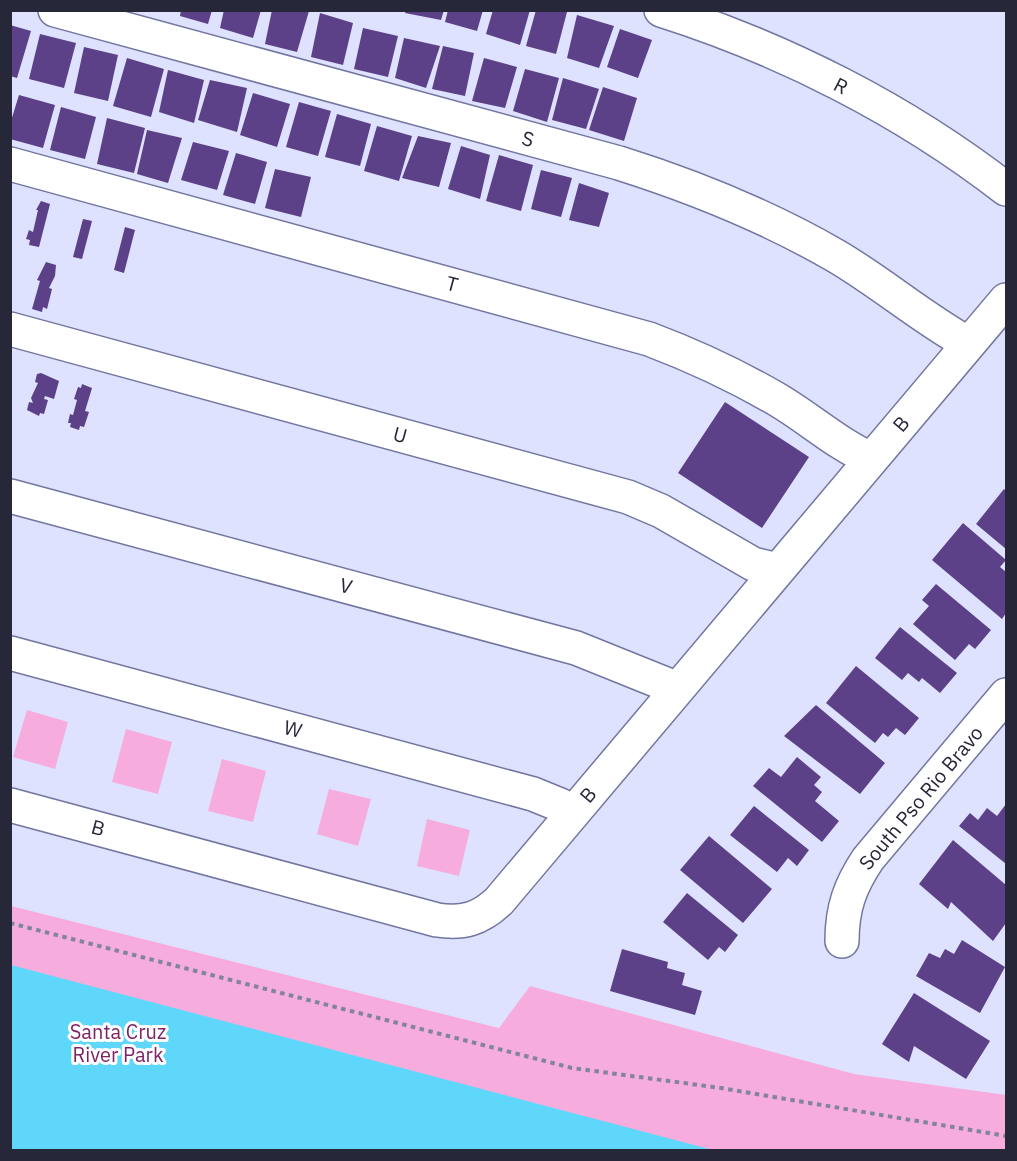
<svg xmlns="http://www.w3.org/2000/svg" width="1017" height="1161" viewBox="0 0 1017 1161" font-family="'IBM Plex Sans',sans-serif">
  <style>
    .green { fill: #f6addd }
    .water { fill: #5fd7fa }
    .building { fill: #5c4088 }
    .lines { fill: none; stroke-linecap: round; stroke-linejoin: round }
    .minor-casing { stroke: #7276a1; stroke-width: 36 }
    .path { stroke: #81849b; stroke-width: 4; stroke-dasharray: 4.5 4.5; stroke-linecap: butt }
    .minor { stroke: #fff; stroke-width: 33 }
    .labels { text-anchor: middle; stroke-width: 6; stroke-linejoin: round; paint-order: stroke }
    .street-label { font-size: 20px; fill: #262739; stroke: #fff }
    .park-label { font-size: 20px; fill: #7e2266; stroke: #fff }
  </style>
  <rect width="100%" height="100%" fill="#dee2fe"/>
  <path class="green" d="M27,710L68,722L55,769L13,757Z
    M126,729L172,742L158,794L112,782Z
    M222,759L266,771L253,822L208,811Z
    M329,789L371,799L358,846L317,834Z
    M427,819L470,830L459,876L417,866Z
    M11,906L499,1028L530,986L854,1074L1006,1095V1150H11Z"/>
  <path class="water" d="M10,965H11L713,1150H11Z"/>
  <path class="building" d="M181,10H212L208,24L180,16Z
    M224,10H261L253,38L220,28Z
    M272,10L309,11L297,52L265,44Z
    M406,10H444L441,20L405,13Z
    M448,10H483L477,31L445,22Z
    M493,10H530L520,45L486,34Z
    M536,10L567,12L556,54L526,46Z
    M320,13L353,23L343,65L311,57Z
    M577,15L614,26L599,68L567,58Z
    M10,25L31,31L17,78L10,76Z
    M363,28L398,36L388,77L354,69Z
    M620,29L652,40L638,78L607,67Z
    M40,34L76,43L64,88L29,79Z
    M404,38L440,46L426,88L395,78Z
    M443,46L474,53L465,96L432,89Z
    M84,47L118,55L108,101L74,93Z
    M127,58L164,69L151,117L113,106Z
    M484,58L517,67L505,108L472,101Z
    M525,69L559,78L547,122L513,111Z
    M168,70L204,80L194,123L159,112Z
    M563,78L599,89L586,129L552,120Z
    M210,80L247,88L237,132L198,120Z
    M603,87L637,98L624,141L589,130Z
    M253,93L290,104L277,147L240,135Z
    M19,95L55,105L43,148L10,139V124Z
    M299,102L331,111L318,156L286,147Z
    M61,107L96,117L85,159L50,150Z
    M337,114L371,124L360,166L325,157Z
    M107,118L145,128L134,173L97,164Z
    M377,126L412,136L399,181L364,171Z
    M147,130L182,138L168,183L137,174Z
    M418,136L451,143L439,187L402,178Z
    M193,142L229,151L217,190L181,180Z
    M461,146L490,155L480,199L448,189Z
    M236,153L267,162L255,204L223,195Z
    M499,155L533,165L521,211L486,201Z
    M275,169L311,177L301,217L265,208Z
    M541,170L572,178L561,217L531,209Z
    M579,183L609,193L599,227L569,220Z
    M41,201L50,204L39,247L29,245L30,240L26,239L29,230L33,232L38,210H36Z
    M83,219L92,221L82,259L73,257Z
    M125,227L135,230L124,273L114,270Z
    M46,262L56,265L55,276L49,288L52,289L47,309L43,307L42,312L32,309L40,281L37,280Z
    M41,373L59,381L54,399L45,396L44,399L48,400L44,414L40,413L39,416L27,410L29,402L33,403L31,398L38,383L35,382L37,374Z
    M82,384L92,388L85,411L89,412L84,427L80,426L79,430L70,427L71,423H68L70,414L73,415L77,400L74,399L78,387L81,388Z
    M725,402L809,457L762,528L678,473Z
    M1004,489L1006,491V549L976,524Z
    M963,523L1006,560L1000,567L1006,572V613L1002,619L932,560Z
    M936,584L991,630L975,649L969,644L955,660L913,624L929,606L922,600Z
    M900,627L957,673L940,693L922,678L919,682L908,673L902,680L875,658Z
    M856,666L919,718L905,735L896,728L888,737L883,733L875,743L826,703Z
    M816,705L885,763L860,794L784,736Z
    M797,757L821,777L814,785L822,792L815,801L839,821L822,842L753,786L769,768L781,777Z
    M1006,804V864L959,826L970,813L978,820L987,808L997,816Z
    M754,806L809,850L797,866L788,858L777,872L730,835Z
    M709,836L772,889L743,923L680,870Z
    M953,840L1006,885V923L993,941L951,902L948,909L919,884Z
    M687,893L738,935L725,952L719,947L708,960L663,922Z
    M962,940L1005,967L980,1013L916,976L929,953L940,958L945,949L954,954Z
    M622,949L668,962L667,968L685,973L682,985L702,991L695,1015L610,991Z
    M914,993L990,1041L966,1079L914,1046L909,1062L882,1044Z"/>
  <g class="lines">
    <g class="minor-casing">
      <path id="minor" d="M55,10L619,163C695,187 767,216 836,256C882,283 922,318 969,344
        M661,10C784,49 904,110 1006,189
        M10,164L649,339C694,356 737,376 778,400C810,419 837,444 871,459
        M10,329L628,497L661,511L753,564L778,570
        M10,496L576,648L678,689
        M10,653L533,794L560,805L571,814
        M10,805L437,920C463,924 480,919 499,901L1006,300
        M842,941C842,908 850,886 868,859L1006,695"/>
    </g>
    <path class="path" d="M10,923L572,1068L721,1088L1006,1136"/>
    <use href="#minor" class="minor"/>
  </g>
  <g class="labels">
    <g class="street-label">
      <text transform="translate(841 86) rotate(27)" y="7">R</text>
      <text transform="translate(528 139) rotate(15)" y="7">S</text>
      <text transform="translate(452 284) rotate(15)" y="7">T</text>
      <text transform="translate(901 424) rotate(-50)" y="7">B</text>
      <text transform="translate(400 435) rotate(15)" y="7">U</text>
      <text transform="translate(346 586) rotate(15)" y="7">V</text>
      <text transform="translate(293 729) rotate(15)" y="7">W</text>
      <text transform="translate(588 795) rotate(-50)" y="7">B</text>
      <text transform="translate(921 798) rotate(-50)" y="7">South Pso Rio Bravo</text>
      <text transform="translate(98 828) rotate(15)" y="7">B</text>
    </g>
    <g class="park-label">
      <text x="118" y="1039">Santa Cruz<tspan x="118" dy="23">River Park</tspan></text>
    </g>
  </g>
  <rect width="1017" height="1161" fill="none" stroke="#262739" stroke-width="24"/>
</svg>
